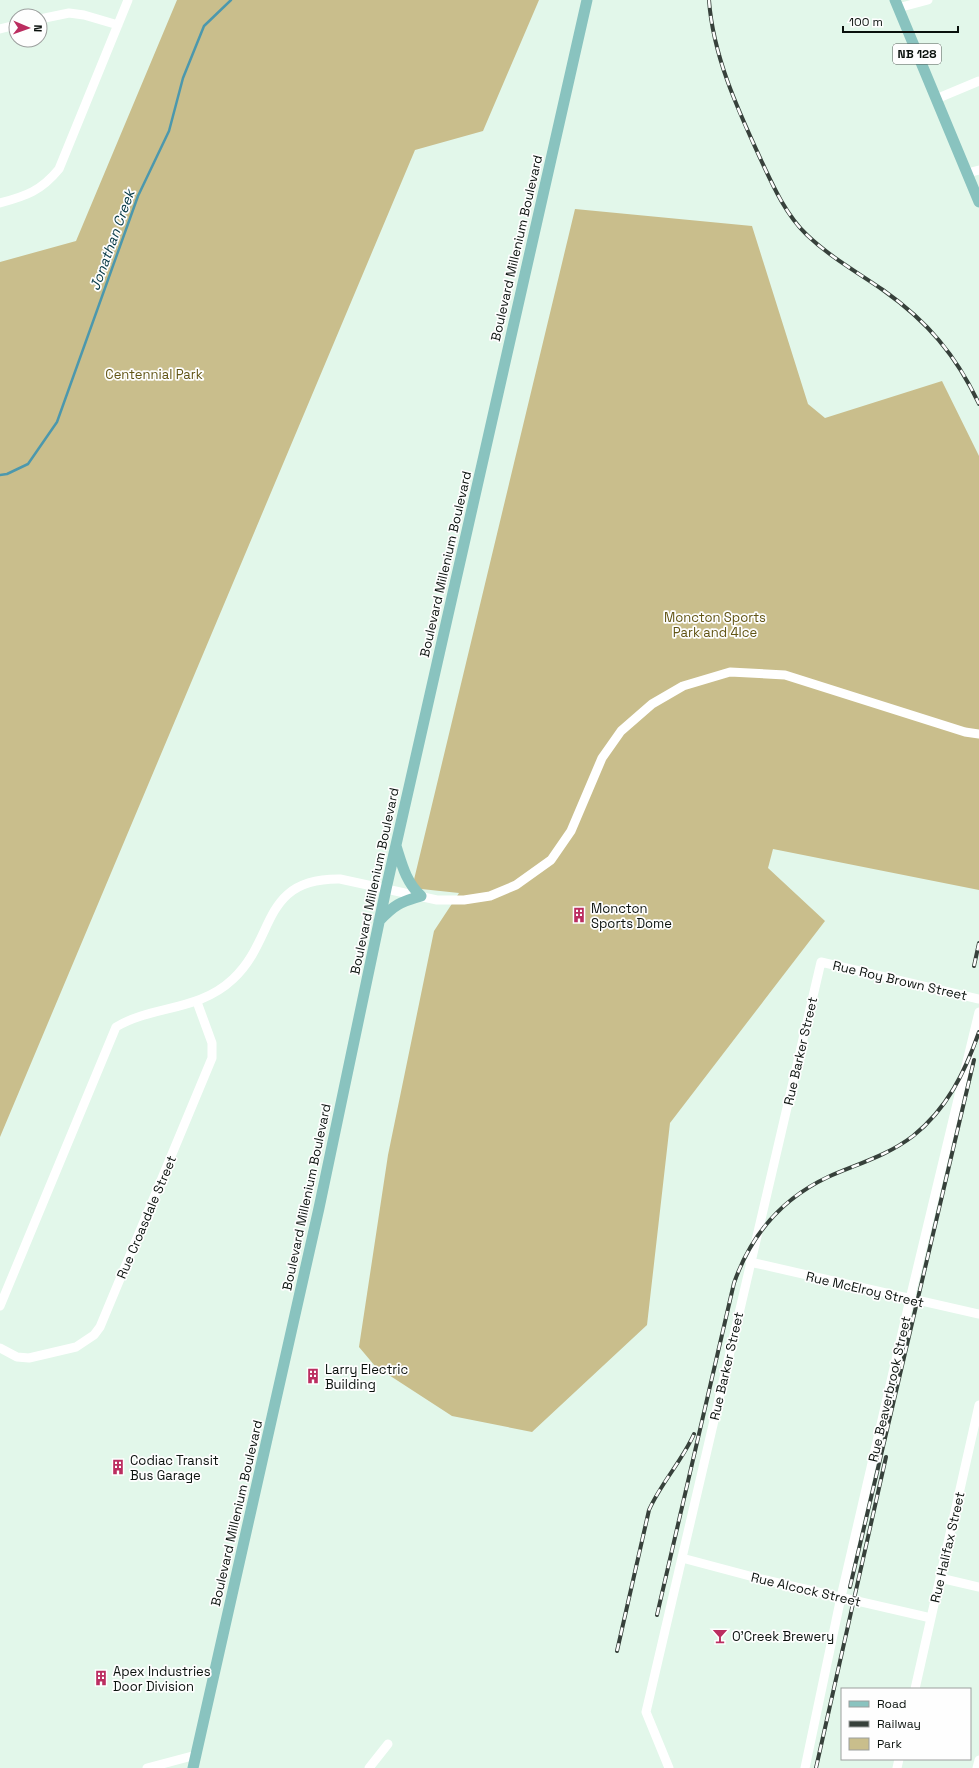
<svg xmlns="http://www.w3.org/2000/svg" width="979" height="1768" viewBox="0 0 979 1768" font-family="'Space Grotesk',sans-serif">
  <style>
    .green { fill: #c9be8c }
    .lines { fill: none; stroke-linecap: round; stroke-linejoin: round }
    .stream { stroke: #4c98ad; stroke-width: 2.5 }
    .minor { stroke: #fff; stroke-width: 9 }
    .major { stroke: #89c3bf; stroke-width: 11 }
    .rail-casing { stroke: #37413b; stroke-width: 4 }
    .rail { stroke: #fefefe; stroke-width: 2.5; stroke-dasharray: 8; stroke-linecap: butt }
    .labels { text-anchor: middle; stroke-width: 3.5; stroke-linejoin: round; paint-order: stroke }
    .shield { fill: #fefefe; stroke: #535855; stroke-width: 1 }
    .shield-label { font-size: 12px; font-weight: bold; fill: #0a110d }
    .street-label { font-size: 13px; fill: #0a110d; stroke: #fefefe }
    .park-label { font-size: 13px; fill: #615414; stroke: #fefefe }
    .poi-label { font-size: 13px; fill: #0a110d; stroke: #fefefe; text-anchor: start }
    .water-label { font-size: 14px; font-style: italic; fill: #023643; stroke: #fefefe }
  </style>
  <rect width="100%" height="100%" fill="#e2f7ea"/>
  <path class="green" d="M177,0H539L483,131L415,150L0,1137V262L76,241Z
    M575,209L752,226L808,404L825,418L942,381L979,456V890L773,849L768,868L825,921L670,1123L647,1325L532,1432L452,1416L375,1366L359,1347L388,1155L434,931L459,893L412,888Z"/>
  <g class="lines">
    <path class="stream" d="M0,475L7,474L28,464L57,422L138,196L169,131L183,78L204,26L231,0"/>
    <path class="minor" d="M898,8L928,0
      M40,19L69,13L84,15L118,25
      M0,29L16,25
      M936,99L979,81
      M967,173L979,170
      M0,203C26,196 41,191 59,169L128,0
      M750,1262L979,1314
      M0,1306L116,1027C153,1005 198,1012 233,979C277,938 260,878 340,879L437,900H464L490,896L516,885L551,860L571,831L602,758L621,731L652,704L683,686L730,672L785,675L965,732L979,734
      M0,1348L17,1357L29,1358L76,1347L94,1335L100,1327L212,1058V1043L197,1002
      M682,1558L761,1579L931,1618
      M940,1578L979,1587
      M915,1689L979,1405
      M147,1768L196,1755
      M369,1768L388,1744
      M669,1768L646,1712L821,962L979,999
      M805,1768L841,1597L910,1299L979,1012
      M897,1768L899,1759
      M977,1768L979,1760"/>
    <path class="major" d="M895,0L979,202
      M396,846C402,865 406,882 421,896
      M379,921C394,905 400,902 421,896
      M193,1768L319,1208L386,889L587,0"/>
    <g class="rail-casing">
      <path id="rail" d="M709,0C713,56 738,110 761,160C773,186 786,215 807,235C830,257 857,272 883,290C927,321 956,355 979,404
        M974,966L979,943
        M850,1587L974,1060
        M657,1615L734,1283C751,1235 781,1199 828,1177C857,1164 887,1156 913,1136C947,1109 965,1072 979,1032
        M617,1651L649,1510C661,1483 682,1461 694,1434
        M816,1768L886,1457"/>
    </g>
    <use href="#rail" class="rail"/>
  </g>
  <defs>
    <g id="building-bare" transform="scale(1.2)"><path d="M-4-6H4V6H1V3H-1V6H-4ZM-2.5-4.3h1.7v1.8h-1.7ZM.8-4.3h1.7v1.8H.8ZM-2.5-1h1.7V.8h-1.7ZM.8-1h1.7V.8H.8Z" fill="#bb2d60" stroke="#fefefe" stroke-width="2.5" paint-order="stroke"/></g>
    <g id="bar-bare" transform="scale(1.2)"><path d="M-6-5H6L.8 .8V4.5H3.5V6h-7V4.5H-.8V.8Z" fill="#bb2d60" stroke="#fefefe" stroke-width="2.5" paint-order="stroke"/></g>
  </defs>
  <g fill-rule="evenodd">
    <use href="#building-bare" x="579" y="915"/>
    <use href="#building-bare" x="313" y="1376"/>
    <use href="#building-bare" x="118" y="1467"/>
    <use href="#bar-bare" x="720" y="1636"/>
    <use href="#building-bare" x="101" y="1678"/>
  </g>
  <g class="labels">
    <rect class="shield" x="893" y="44" width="48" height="20" rx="3"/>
    <g class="shield-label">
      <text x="917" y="58">NB 128</text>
    </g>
    <g class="street-label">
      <text transform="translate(516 248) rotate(-77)" y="5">Boulevard Millenium Boulevard</text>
      <text transform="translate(445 564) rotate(-77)" y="5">Boulevard Millenium Boulevard</text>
      <text transform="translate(374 881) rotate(-78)" y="5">Boulevard Millenium Boulevard</text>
      <text transform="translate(900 980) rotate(13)" y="5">Rue Roy Brown Street</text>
      <text transform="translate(800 1051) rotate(-77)" y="5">Rue Barker Street</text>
      <text transform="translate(306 1197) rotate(-78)" y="5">Boulevard Millenium Boulevard</text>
      <text transform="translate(146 1217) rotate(-67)" y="5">Rue Croasdale Street</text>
      <text transform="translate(865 1289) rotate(13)" y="5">Rue McElroy Street</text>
      <text transform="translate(726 1366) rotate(-77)" y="5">Rue Barker Street</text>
      <text transform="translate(889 1389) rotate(-77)" y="5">Rue Beaverbrook Street</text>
      <text transform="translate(236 1513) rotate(-77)" y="5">Boulevard Millenium Boulevard</text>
      <text transform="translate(947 1547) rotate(-77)" y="5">Rue Halifax Street</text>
      <text transform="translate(806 1589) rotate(13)" y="5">Rue Alcock Street</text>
    </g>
    <g class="park-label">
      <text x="154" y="379">Centennial Park</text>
      <text x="715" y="622">Moncton Sports<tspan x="715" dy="15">Park and 4Ice</tspan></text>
    </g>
    <g class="poi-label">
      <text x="591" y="913">Moncton<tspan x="591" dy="15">Sports Dome</tspan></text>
      <text x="325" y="1374">Larry Electric<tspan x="325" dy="15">Building</tspan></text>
      <text x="130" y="1465">Codiac Transit<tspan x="130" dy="15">Bus Garage</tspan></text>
      <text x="732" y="1641">O'Creek Brewery</text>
      <text x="113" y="1676">Apex Industries<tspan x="113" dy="15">Door Division</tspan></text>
    </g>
    <g class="water-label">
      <text transform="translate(112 240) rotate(-70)" y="5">Jonathan Creek</text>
    </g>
  </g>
  <rect x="841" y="1688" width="130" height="72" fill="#fefefe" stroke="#9c9f9e"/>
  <rect x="849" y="1701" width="20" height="6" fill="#89c3bf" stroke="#9c9f9e"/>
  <text x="877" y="1708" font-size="12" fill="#0a110d">Road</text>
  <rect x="849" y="1721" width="20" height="6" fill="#37413b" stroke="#9c9f9e"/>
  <text x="877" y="1728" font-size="12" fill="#0a110d">Railway</text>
  <rect x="849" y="1738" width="20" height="12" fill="#c9be8c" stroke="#9c9f9e"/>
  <text x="877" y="1748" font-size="12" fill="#0a110d">Park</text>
  <g transform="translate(28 28) rotate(92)"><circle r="19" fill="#fefefe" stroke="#9c9f9e"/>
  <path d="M0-3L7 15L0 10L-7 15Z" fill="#bb2d60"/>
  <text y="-6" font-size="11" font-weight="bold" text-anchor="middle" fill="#0a110d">N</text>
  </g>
  <path d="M843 26v6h115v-6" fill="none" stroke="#0a110d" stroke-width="2"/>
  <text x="849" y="26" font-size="12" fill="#0a110d" stroke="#fefefe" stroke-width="3" paint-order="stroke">100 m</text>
</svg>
